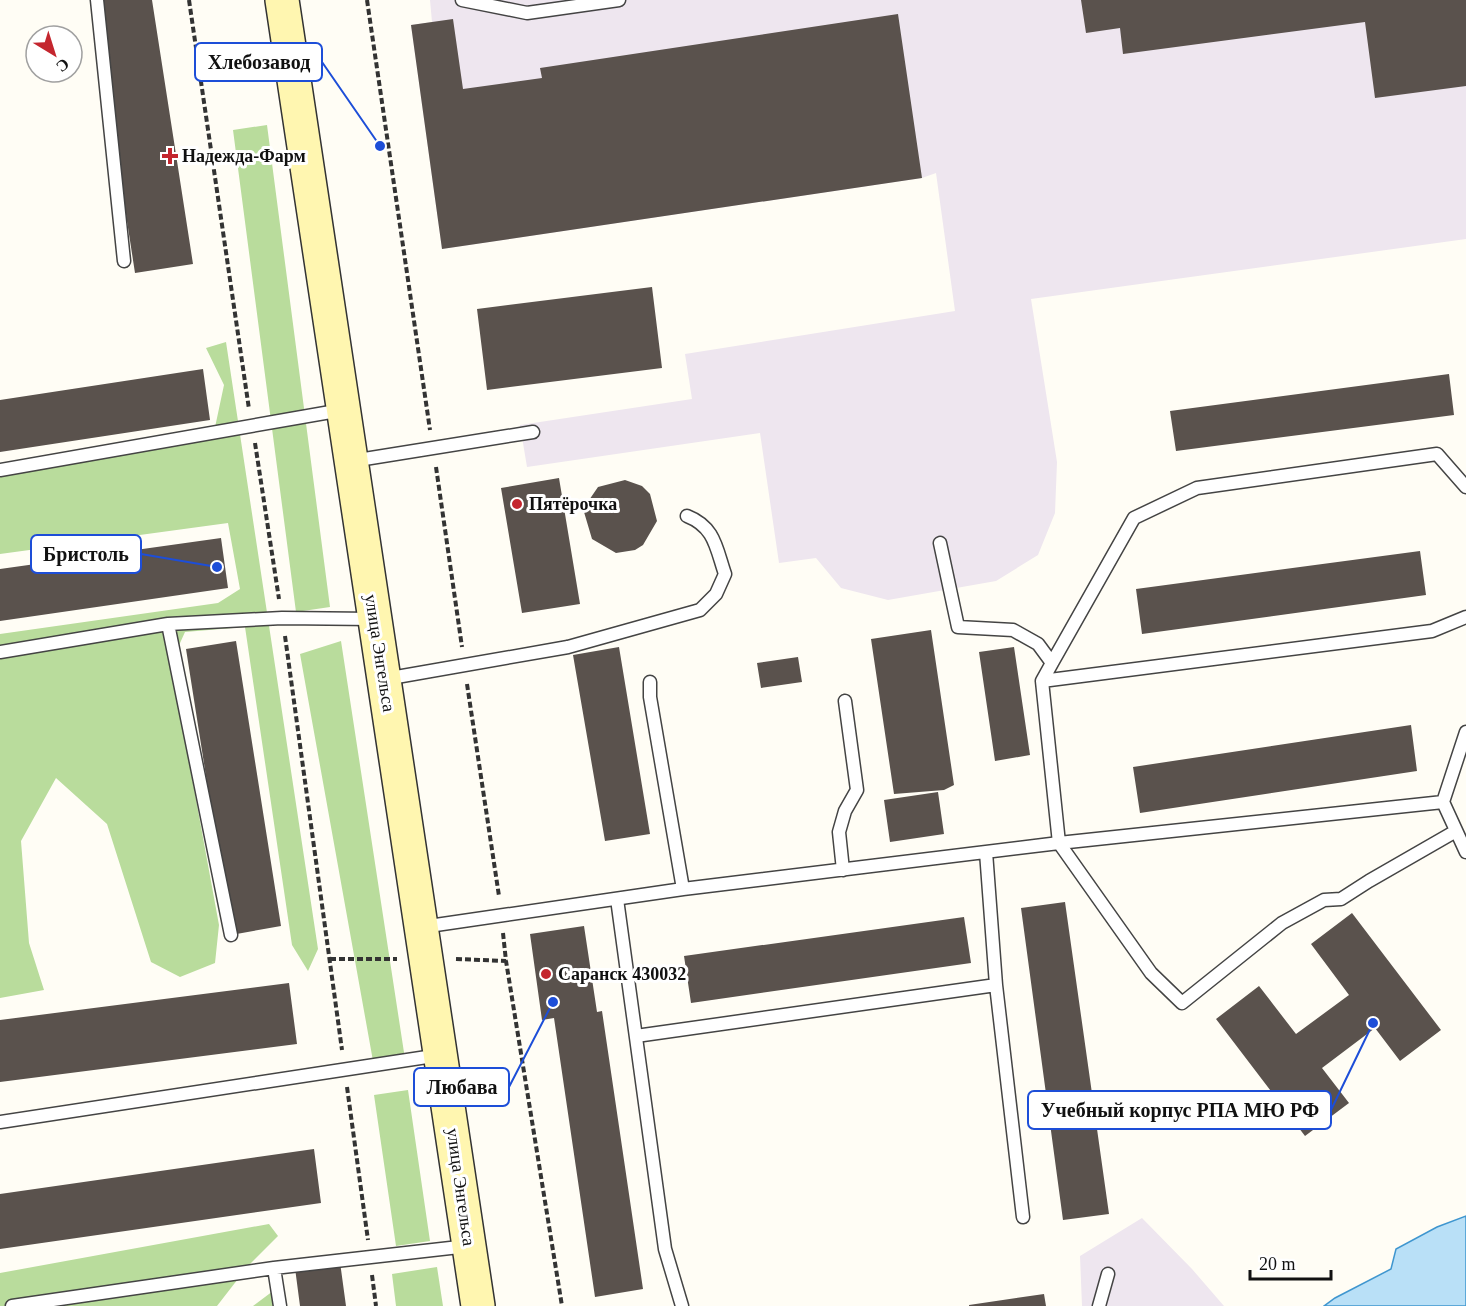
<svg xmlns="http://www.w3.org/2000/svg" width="1466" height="1306" viewBox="0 0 1466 1306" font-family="'Times New Roman',serif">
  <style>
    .industrial { fill: #eee6ef }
    .forest { fill: #b9dc9c }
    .water { fill: #b9e0f7; stroke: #3f96cf; stroke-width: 1.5 }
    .building { fill: #5a524d }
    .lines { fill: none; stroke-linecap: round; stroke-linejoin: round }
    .lane-casing { stroke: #444; stroke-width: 15 }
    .secondary-casing { stroke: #333; stroke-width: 36 }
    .path { stroke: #333; stroke-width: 4; stroke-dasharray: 6 3; stroke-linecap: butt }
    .lane { stroke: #fff; stroke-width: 12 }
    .secondary { stroke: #fff6b0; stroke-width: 33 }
    .poi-dot { fill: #c4262e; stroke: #fff; stroke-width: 2 }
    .labels { text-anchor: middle; stroke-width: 6; stroke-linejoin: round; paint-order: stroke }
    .poi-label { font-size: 18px; font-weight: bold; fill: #111; stroke: #fff; text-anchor: start }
    .street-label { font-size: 18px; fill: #111; stroke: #fff }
    .leader { fill: none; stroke: #1d4ed8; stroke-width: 2 }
    .callout-dot { fill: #1d4ed8; stroke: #fff; stroke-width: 2 }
    .callout { fill: #fff; stroke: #1d4ed8; stroke-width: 2 }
    .callout-label { font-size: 20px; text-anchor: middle; font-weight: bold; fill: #111 }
  </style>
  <rect width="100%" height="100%" fill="#fffdf5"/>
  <path class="industrial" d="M430,0H1466V239L1031,299L1057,462L1055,513L1038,555L996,581L888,600L841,588L816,558L779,563L760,433L527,467L520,425L692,399L685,354L955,311L936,173L922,178L442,249L411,25L432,22Z
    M1142,1218L1192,1269L1224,1306H1082L1080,1256Z"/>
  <path class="forest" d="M267,125L330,607L296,612L233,130Z
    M226,342L318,949L308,971L292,945L245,627L185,632L171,663L219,925L215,963L180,977L151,962L107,824L56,778L21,841L29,943L44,990L0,998V634L218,603L240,589L228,523L0,554V466L214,432L224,385L206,348Z
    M341,641L405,1059L373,1061L300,654Z
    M408,1090L430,1241L396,1246L374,1095Z
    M269,1224L278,1236L248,1266L217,1306H0V1273Z
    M437,1267L443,1306H396L392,1274Z
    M273,1291L275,1306H253Z"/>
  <path class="water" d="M1466,1216V1306H1324L1335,1298L1391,1269L1396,1249L1437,1227Z"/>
  <path class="building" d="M93,0H152L193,264L135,273Z
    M1081,0H1466V86L1375,98L1365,22L1123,54L1120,28L1086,33Z
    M898,14L922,178L442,249L411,25L453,19L463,89L542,78L540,68Z
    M652,287L662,368L487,390L477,309Z
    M203,369L210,420L0,452V400Z
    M1449,374L1454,415L1176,451L1170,411Z
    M559,478L580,604L522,613L501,488Z
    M625,480L642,486L650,494L657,521L643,545L635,550L616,553L592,539L584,512L585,506L598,487Z
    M221,538L228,588L0,621V569Z
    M1420,551L1426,595L1142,634L1136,589Z
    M931,630L954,785L944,790L894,794L871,639Z
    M236,641L281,926L231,935L186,649Z
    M619,647L650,834L605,841L573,655Z
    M1014,647L1030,755L995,761L979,652Z
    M798,657L802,682L761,688L757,663Z
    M1411,725L1417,771L1140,813L1133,767Z
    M938,792L944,834L890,842L884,800Z
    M1065,902L1109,1214L1063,1220L1021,908Z
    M1352,913L1441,1030L1400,1061L1375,1028L1322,1068L1349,1103L1305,1136L1216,1019L1259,986L1296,1034L1349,995L1311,944Z
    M964,917L971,963L691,1003L684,956Z
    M584,926L597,1012L602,1011L643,1289L595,1297L554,1018L542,1020L530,934Z
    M289,983L297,1044L0,1082V1020Z
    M314,1149L321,1203L0,1249V1194Z
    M340,1262L346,1306H300L295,1268Z
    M1044,1294L1046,1306H969V1305Z"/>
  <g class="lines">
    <g class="lane-casing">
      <path id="lane" d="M97,0L124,261
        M462,0L527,13L619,0
        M352,461L533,432
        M0,470L342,410
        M168,624L231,935
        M0,652L168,624L282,618L374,619
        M1052,663L1134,518L1197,488L1437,454L1466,487
        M385,679L568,647L700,610L716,594L725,574C716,548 715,527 687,516
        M1042,681L1432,631L1466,617
        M650,682V697L683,889
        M1443,802L1466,852
        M1456,831L1369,881L1341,899L1324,900L1282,923L1182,1003L1151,973L1059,843L1443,802L1466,732
        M986,852L996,985L1023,1217
        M843,870L839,832L845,811L857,790L845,701
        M617,899L665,1249L682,1306
        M422,927L683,889L1059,843L1042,681L1052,663L1038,644L1013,630L958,627L940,543
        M636,1036L996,985
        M0,1122L440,1055
        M274,1268L468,1246
        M12,1306L274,1268L280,1306
        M1099,1306L1108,1274"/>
    </g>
    <g class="secondary-casing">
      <path id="secondary" d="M282,0L478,1306"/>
    </g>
    <path class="path" d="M189,0L249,409
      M367,0L430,430
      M255,443L279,599
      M436,467L462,647
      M285,636L342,1050
      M467,684L499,896
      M503,933L506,961L562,1306
      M330,959H397
      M456,959L506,961
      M347,1087L368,1240
      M372,1275L376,1306"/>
    <use href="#lane" class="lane"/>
    <use href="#secondary" class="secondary"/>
  </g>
  <g class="poi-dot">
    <path d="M167 147h6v6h6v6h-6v6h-6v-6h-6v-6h6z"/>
    <circle cx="517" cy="504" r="6"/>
    <circle cx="546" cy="974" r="6"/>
  </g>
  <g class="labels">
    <g class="poi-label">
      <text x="182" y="162">Надежда-Фарм</text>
      <text x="529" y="510">Пятёрочка</text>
      <text x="558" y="980">Саранск 430032</text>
    </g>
    <g class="street-label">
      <text transform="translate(380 653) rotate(81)" y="6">улица Энгельса</text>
      <text transform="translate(461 1187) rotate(82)" y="6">улица Энгельса</text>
    </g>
  </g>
  <path class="leader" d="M380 146L322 62M217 567L141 554M553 1002L509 1087M1373 1023L1331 1110"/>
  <g class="callout-dot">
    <circle cx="380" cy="146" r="6"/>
    <circle cx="217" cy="567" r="6"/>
    <circle cx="553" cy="1002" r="6"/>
    <circle cx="1373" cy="1023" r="6"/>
  </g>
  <g class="callout">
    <rect x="195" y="43" width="127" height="38" rx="6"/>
    <rect x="31" y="535" width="110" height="38" rx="6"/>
    <rect x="414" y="1068" width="95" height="38" rx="6"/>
    <rect x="1028" y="1091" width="303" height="38" rx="6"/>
  </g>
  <g class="callout-label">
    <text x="259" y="69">Хлебозавод</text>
    <text x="86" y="561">Бристоль</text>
    <text x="462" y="1094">Любава</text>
    <text x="1180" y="1117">Учебный корпус РПА МЮ РФ</text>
  </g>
  <g transform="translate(54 54) rotate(142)"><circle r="28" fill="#ffffff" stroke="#a0a0a0" stroke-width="1.5"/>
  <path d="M0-4.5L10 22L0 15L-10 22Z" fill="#c4262e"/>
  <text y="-9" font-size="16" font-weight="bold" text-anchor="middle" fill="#111111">С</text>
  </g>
  <path d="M1250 1270v9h81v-9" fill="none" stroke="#111111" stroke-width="3"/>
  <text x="1259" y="1270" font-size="18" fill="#111111" stroke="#ffffff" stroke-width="4.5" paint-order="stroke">20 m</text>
</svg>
